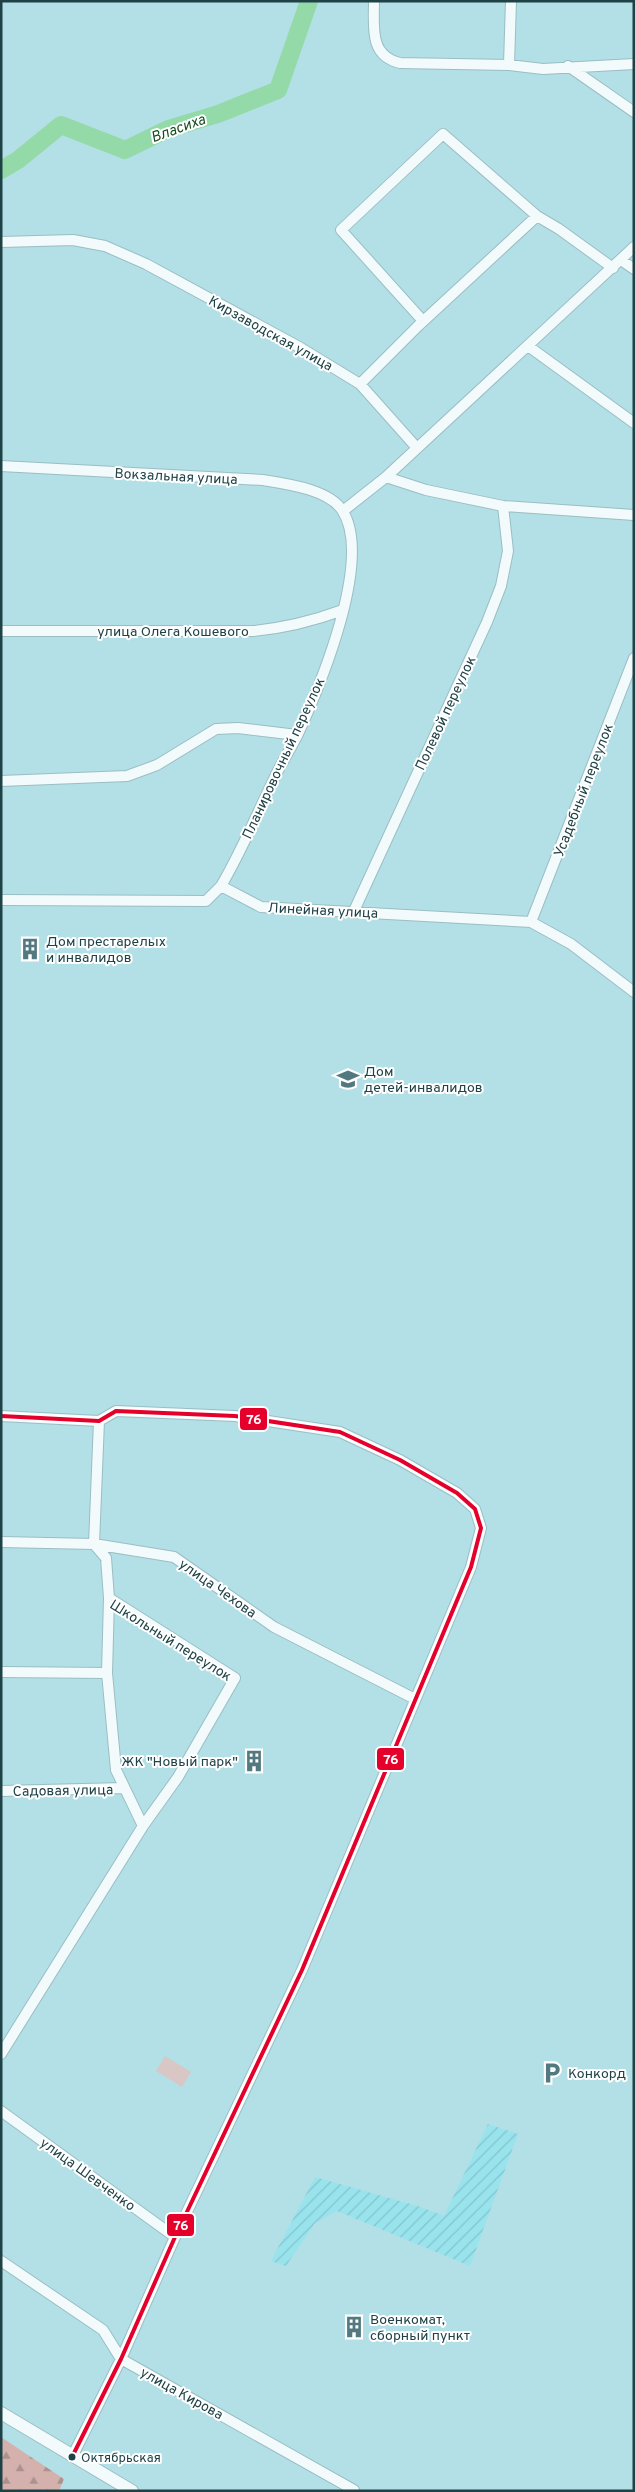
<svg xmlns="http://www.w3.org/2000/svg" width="635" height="2492" viewBox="0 0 635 2492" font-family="Overpass,sans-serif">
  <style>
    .industrial { fill: url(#industrial-furrows) }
    .forest { fill: url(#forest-firs) }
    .pitch { fill: #d9c7c5 }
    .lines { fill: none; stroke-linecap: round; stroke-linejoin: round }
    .river { stroke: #94daa9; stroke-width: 18 }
    .minor-casing { stroke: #9abec3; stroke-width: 12 }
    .major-casing { stroke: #9abec3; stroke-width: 14 }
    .minor { stroke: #f3fafb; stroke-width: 10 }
    .major { stroke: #f3fafb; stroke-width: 12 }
    .bus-1-casing { stroke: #fff; stroke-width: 8 }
    .bus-1 { stroke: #e4002b; stroke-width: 4 }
    .bus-dot { fill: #1f4247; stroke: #fff; stroke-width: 2 }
    .labels { text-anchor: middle; stroke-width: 4; stroke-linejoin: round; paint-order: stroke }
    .bus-label { font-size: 13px; fill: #1f4247; stroke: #fff; text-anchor: start }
    .street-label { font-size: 14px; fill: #1f4247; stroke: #fff }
    .poi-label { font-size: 14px; fill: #1f4247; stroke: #fff; text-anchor: start }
    .water-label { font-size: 15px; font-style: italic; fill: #154d1f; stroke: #fff }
    .line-badge { stroke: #fff; stroke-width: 2 }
    .badge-label { font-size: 14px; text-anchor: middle; font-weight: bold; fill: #fff }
  </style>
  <defs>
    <pattern id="industrial-furrows" width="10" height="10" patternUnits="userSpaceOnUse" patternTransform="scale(1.25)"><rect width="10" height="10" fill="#99e3ed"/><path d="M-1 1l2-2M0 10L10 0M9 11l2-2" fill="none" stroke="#83c4cd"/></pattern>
    <pattern id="forest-firs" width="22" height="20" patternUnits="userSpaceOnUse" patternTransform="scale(1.25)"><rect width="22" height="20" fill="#d5b1ae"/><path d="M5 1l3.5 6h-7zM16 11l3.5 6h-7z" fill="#ac928f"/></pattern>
  </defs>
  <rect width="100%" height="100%" fill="#b2e0e6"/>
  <path class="industrial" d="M488,2124L518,2134L470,2266L337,2211L315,2223L286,2266L271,2261L315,2177L421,2207L444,2216Z"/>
  <path class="forest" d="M1,2437L64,2479L59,2491H1Z"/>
  <path class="pitch" d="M165,2056L191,2072L182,2087L156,2071Z"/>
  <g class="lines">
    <path class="river" d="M1,170L18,160L61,125L125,150L168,129L218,114L278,90L309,1"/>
    <g class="minor-casing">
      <path id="minor" d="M374,1C374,27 369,56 400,63L509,65L543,69L634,64
        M509,65L511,1
        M568,66L634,112
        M1,242L73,240L105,246L146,264L301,348L360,384L417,448
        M621,260L634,269
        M423,321L341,230L443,134L537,216
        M528,346L634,423
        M360,384L418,326L537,216L559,229L613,268
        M1,466L263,480C287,484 328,489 342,510C374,558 320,686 298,734C290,750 280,765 273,781C256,816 241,852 221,886
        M386,477L426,490L503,506L634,515
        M343,511L386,477L634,247
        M1,631H253C285,628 313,621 343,610
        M1,781L127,776L157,765L216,729L238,728L297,735
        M1,900L206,901L221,886L261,907L531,922L571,944L634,992
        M353,913L487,622L501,586L508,551L503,506
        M531,922L634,658
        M1,1416L99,1421L116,1411L235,1416L340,1432L400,1460L457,1493L475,1509L481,1528L471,1567L302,1970L175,2237L121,2359L72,2457
        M99,1421L94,1544L106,1558L109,1598
        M1,1542L94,1544L174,1557L274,1627L415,1699
        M1,1672L107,1673
        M1,1791L124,1788
        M1,2054L143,1826L178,1777L235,1678L109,1598L107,1673L116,1770L143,1826
        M1,2111L175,2237
        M1,2261L103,2330L121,2359L354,2490"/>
    </g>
    <g class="major-casing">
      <path id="major" d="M1,2413L132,2491"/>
    </g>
    <use href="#minor" class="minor"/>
    <use href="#major" class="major"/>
    <g class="bus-1-casing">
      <path id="bus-1" d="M1,1416L99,1421L116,1411L235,1416L340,1432L400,1460L457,1493L475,1509L481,1528L471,1567L302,1970L175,2237L121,2359L72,2457"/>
    </g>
    <use href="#bus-1" class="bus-1"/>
  </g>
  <defs>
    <g id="building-bare" transform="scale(1.725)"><path d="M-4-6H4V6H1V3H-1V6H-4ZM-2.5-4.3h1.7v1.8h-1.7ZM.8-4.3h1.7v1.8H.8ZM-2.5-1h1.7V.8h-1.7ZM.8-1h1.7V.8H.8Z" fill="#52797f" stroke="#fff" stroke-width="2.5" paint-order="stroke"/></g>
    <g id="school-bare" transform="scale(1.725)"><path d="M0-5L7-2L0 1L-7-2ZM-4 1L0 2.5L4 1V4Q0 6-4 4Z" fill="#52797f" stroke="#fff" stroke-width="2.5" paint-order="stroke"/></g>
    <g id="parking-bare" transform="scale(1.725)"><path d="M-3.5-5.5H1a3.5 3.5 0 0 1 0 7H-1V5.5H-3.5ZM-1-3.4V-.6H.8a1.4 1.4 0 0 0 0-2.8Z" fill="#52797f" stroke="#fff" stroke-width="2.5" paint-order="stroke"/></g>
  </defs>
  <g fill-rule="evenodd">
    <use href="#building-bare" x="30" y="949"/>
    <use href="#school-bare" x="348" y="1079"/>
    <use href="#building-bare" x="254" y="1761"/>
    <use href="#parking-bare" x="552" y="2073"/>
    <use href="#building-bare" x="354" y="2327"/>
  </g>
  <circle class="bus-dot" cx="72" cy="2457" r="4.5"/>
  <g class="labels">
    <g class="bus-label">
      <text x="81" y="2462">Октябрьская</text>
    </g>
    <g class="street-label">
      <text transform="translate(271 333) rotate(29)" y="5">Кирзаводская улица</text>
      <text transform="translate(176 476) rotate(3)" y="5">Вокзальная улица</text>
      <text x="173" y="636">улица Олега Кошевого</text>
      <text transform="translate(445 713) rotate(-65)" y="5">Полевой переулок</text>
      <text transform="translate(283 758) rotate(-65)" y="5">Планировочный переулок</text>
      <text transform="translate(583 790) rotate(-69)" y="5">Усадебный переулок</text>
      <text transform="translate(323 910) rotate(3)" y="5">Линейная улица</text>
      <text transform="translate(218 1588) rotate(35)" y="5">улица Чехова</text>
      <text transform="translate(171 1640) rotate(32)" y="5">Школьный переулок</text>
      <text transform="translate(63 1790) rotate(-1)" y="5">Садовая улица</text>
      <text transform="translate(88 2174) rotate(36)" y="5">улица Шевченко</text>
      <text transform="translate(182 2393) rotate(29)" y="5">улица Кирова</text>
    </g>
    <g class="poi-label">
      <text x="46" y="946">Дом престарелых<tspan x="46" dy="16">и инвалидов</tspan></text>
      <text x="364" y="1076">Дом<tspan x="364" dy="16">детей-инвалидов</tspan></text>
      <text x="238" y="1766" text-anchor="end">ЖК "Новый парк"</text>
      <text x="568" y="2078">Конкорд</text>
      <text x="370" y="2324">Военкомат,<tspan x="370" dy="16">сборный пункт</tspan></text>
    </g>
    <g class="water-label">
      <text transform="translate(178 128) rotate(-20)" y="5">Власиха</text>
    </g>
  </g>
  <g class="line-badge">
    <rect x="239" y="1407" width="29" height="24" rx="5" fill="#e4002b"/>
    <rect x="376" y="1747" width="29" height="24" rx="5" fill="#e4002b"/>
    <rect x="166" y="2213" width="29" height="24" rx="5" fill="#e4002b"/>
  </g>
  <g class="badge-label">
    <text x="254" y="1424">76</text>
    <text x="391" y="1764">76</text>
    <text x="181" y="2230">76</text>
  </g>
  <rect width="635" height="2492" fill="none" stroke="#1f4247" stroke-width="5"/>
</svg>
